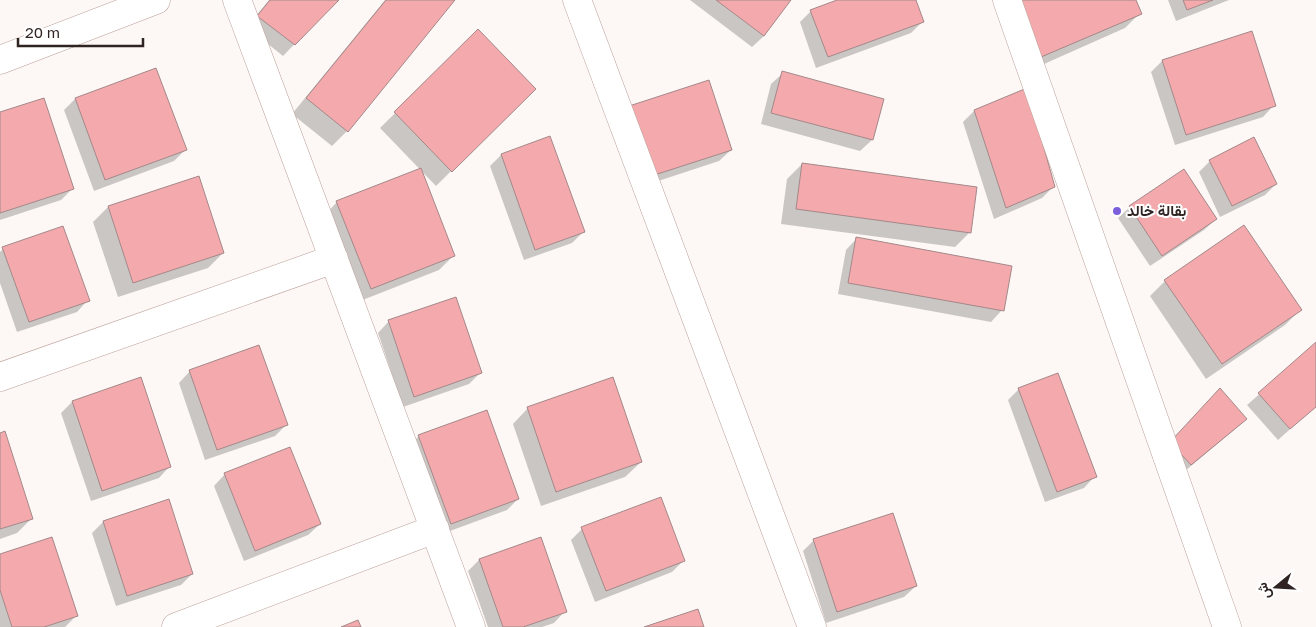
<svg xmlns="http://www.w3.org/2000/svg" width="1316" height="627" viewBox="0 0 1316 627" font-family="'Golos Text',Vazirmatn,sans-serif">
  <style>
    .shadow { fill: #0003 }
    .building { fill: #f4aaad; stroke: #a48889 }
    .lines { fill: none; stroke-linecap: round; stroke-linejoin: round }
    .minor-casing { stroke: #bba098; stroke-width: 29 }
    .minor { stroke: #fff; stroke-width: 28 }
    .poi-dot { fill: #7c60db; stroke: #fff; stroke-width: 2 }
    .labels { text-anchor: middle; stroke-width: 4; stroke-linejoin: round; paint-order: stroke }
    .poi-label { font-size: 15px; font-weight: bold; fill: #2f2421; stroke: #fff; text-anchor: start }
  </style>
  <rect width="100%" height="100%" fill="#fdf8f6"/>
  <path class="shadow" d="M269,0H337L283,56L247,27Z
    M385,0H453L347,131L332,146L292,114Z
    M690,0H790L764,36L752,47Z
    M840,0H915L923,21L911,33L816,68L800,22L811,11Z
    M1134,0L1140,13L1125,28L1026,72L999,8Z
    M1168,0H1229L1176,21Z
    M478,31L534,89L436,186L380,128Z
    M1162,61L1274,105L1263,117L1175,145L1151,72Z
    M783,73L882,100L872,140L860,151L761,124L771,84Z
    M75,99L185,150L174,161L94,191L64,110Z
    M974,111L1054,186L1042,198L994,219L963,122Z
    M0,114L72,189L61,200L0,220Z
    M612,121L731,150L719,161L634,189Z
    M549,138L583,232L572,243L524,260L490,166L501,155Z
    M1210,161L1276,184L1265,195L1220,217L1199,172Z
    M802,164L970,232L955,247L781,224L787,179Z
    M199,178L223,253L208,268L118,297L93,222L108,207Z
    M337,202L454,255L439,270L355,303L322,218Z
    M1130,207L1216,219L1204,230L1150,266L1118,218Z
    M857,238L1002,310L991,322L838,294L846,250Z
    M3,249L88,300L77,312L17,332L0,283V252Z
    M1165,281L1300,310L1285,325L1206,379L1150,296Z
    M389,321L481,372L469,384L403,407L378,333Z
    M1316,344V406L1278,440L1247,405Z
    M190,371L286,425L275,436L205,460L179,383Z
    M1019,389L1095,476L1084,488L1045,502L1008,400Z
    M72,402L170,466L159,478L91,501L61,413Z
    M528,408L641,462L625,477L541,506L513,424Z
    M1245,419L1234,430L1179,476L1160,454Z
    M0,434L32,518L17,533L0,539Z
    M419,436L518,499L507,510L439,535L408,447Z
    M225,474L320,524L308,535L244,561L214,486Z
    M103,522L192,574L181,585L116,606L92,533Z
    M582,529L684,560L672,572L595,602L571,540Z
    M814,540L916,586L904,597L826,623L803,551Z
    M0,555L76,616L65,627H0Z
    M479,560L565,611L554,623L542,627H488L468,571Z"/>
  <path class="building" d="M270,0H339L295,45L257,16Z
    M386,0H455L348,132L306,98Z
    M716,0H791L764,36Z
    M837,0H916L924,22L828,57L810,10Z
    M1016,0H1136L1142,14L1041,57Z
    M1183,0H1213L1187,10Z
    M478,29L536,89L452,172L394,112Z
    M1252,31L1276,106L1186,135L1162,60Z
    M156,68L187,150L105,180L75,98Z
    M782,71L884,99L873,140L771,113Z
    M709,80L732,150L645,178L623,108Z
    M1027,88L1055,187L1006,208L974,110Z
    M44,98L74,189L0,213V112Z
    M550,136L585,232L535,250L501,154Z
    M1254,137L1277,184L1232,206L1209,160Z
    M802,163L977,187L971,233L796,209Z
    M421,168L455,256L371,289L336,201Z
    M1184,169L1217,219L1162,256L1129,206Z
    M199,176L224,253L133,283L108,206Z
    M1244,225L1302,310L1222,364L1164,280Z
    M63,226L90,301L29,322L2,247Z
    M856,237L1012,266L1004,311L848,283Z
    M456,297L482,373L414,397L388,320Z
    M1316,342V407L1290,429L1258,393Z
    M259,345L288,425L217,450L189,370Z
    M1058,373L1097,477L1057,492L1018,388Z
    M141,377L171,467L102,491L72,401Z
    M613,377L642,462L556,492L527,407Z
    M1220,388L1247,419L1191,465L1170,442Z
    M487,410L519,499L451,524L418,435Z
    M5,431L33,519L0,529V433Z
    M290,447L321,524L255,551L224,473Z
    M661,497L685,561L606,591L581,527Z
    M169,499L193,574L127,596L103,521Z
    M893,513L917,586L837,612L813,539Z
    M52,537L78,616L44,627H12L0,590V554Z
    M541,537L567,612L523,627H503L479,559Z
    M698,609L704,627H644Z
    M358,620L361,627H341Z"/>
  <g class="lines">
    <g class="minor-casing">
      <path id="minor" d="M237,0L471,627
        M577,0L812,627
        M1007,0L1227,627
        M0,60L156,0
        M0,377L334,259
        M176,627L435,529"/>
    </g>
    <use href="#minor" class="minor"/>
  </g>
  <circle class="poi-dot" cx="1117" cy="211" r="5"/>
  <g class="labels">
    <g class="poi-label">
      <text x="1127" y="216">بقالة خالد</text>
    </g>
  </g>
  <g transform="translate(1276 587) rotate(252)" stroke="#ffffff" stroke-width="4" paint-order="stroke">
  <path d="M0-4L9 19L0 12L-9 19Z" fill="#2f2421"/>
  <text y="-8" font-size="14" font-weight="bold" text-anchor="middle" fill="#2f2421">ش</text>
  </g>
  <path d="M18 38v8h125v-8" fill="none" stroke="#2f2421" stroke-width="2.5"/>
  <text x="25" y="38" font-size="15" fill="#2f2421" stroke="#ffffff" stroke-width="4" paint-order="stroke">20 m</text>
</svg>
